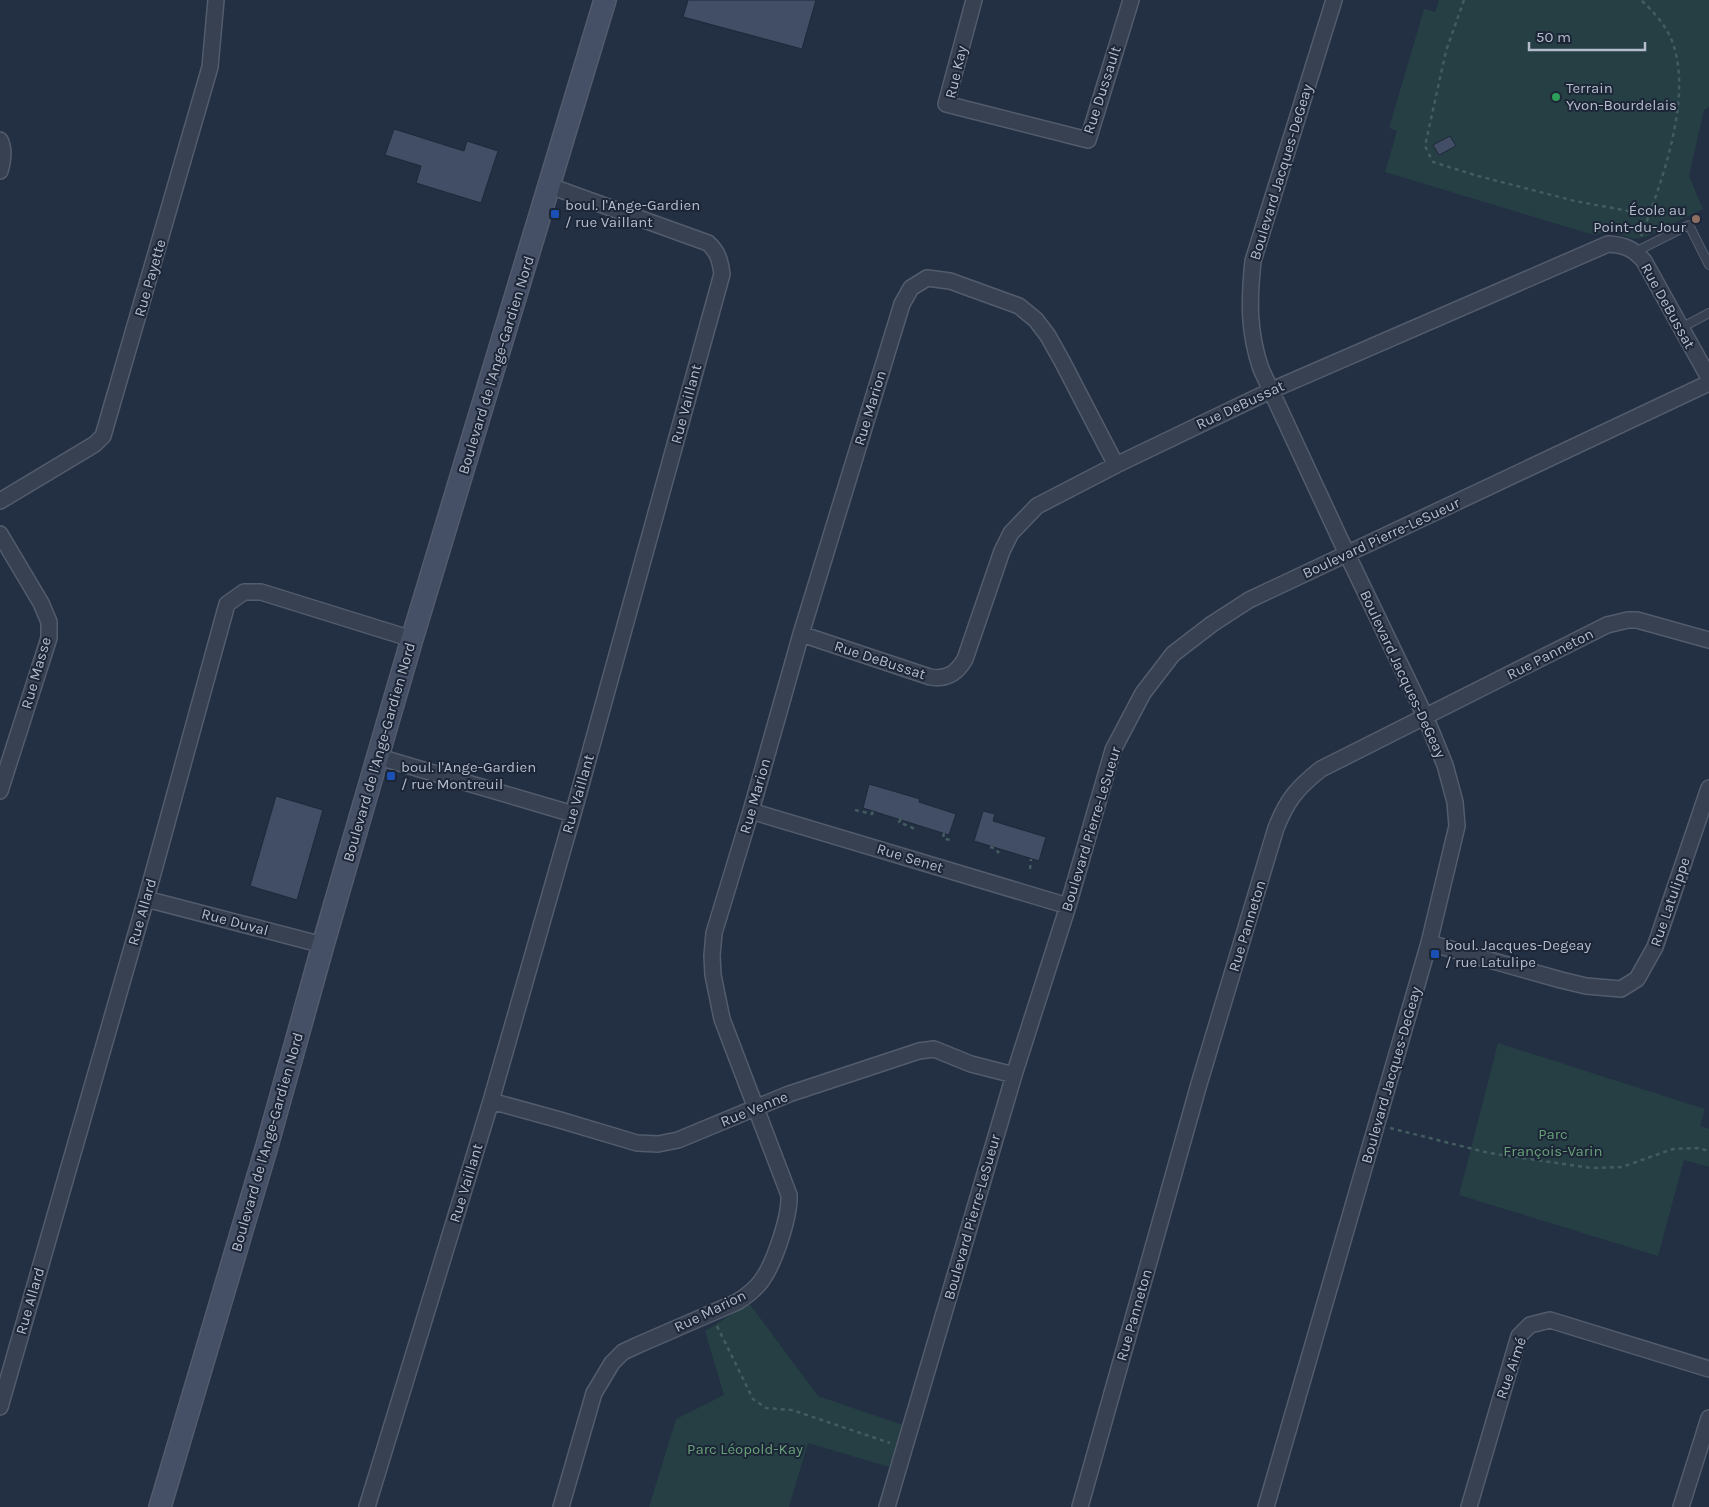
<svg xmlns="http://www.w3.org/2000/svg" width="1709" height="1507" viewBox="0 0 1709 1507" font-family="Karla,sans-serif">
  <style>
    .green { fill: #253f44 }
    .building { fill: #414e65; stroke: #1e2839 }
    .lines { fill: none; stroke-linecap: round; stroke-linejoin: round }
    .service-casing { stroke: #525c6c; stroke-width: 10 }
    .minor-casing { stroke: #525c6c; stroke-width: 18 }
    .secondary-casing { stroke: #525c6c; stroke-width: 24 }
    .path { stroke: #435c60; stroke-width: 2.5; stroke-dasharray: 4 4; stroke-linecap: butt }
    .service { stroke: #374152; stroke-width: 8 }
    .minor { stroke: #374152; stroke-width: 15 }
    .secondary { stroke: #454f66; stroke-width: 21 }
    .leisure-dot { fill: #2e9e5b; stroke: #1c2637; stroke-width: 2 }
    .transit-dot { fill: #1a4fb4; stroke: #1c2637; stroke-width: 2 }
    .education-dot { fill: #8d6e63; stroke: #1c2637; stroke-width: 2 }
    .labels { text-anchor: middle; stroke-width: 4; stroke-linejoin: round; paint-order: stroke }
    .street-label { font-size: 15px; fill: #b4bccc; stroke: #1c2637 }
    .poi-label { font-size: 15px; fill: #b4bccc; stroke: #1c2637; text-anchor: start }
    .park-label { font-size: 15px; fill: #68a078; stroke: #1c2637 }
  </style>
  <rect width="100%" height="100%" fill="#232f43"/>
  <path class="green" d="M1439,0H1709V107L1704,110L1689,176L1703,209L1646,237L1634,239L1610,231L1594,235L1385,172L1397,131L1389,128L1424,9L1435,12Z
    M1498,1043L1705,1109L1700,1126L1709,1129V1167L1684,1160L1658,1256L1459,1195Z
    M749,1303L818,1396L903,1425L889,1467L808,1443L789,1507H649L676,1419L724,1395L705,1331Z"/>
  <path class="building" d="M688,0H816L802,49L683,17Z
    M394,129L464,151L467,141L498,151L481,203L416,183L421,166L385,155Z
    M1450,136L1456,146L1439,155L1433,145Z
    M869,784L920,799L919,802L956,814L949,835L863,808Z
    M276,796L323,810L297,900L250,886Z
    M983,811L995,814L993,821L1046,837L1039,861L974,841Z"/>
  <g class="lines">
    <g class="service-casing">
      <path id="service" d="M1635,252L1689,225L1709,265
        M1681,328L1709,313"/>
    </g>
    <g class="minor-casing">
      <path id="minor" d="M974,0L946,104L1088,140L1131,0
        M0,140C5,150 3,161 0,171
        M0,501L95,444L103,436L210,67L216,0
        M0,534L41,603L49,622V638L0,791
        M801,634L930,677C947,680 957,673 965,659L1002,551L1011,533L1037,506L1116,465L1272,390L1608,244C1624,245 1633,248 1644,261L1709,378
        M379,757L573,814
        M751,811L1068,906
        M146,899L323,945
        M1429,943L1561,980L1586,986L1621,989L1637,979L1655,947L1709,788
        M491,1101L560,1120L637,1143L658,1144L678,1140L789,1094L919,1051L934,1049L971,1064L1014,1075
        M0,1407L146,899L227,604L244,592H261L412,639
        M367,1507L491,1101L573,814L722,274C720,260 718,252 708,243L550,186
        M561,1507L594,1393L612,1363L623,1352L638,1345L737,1302C745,1297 752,1292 758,1285C773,1269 790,1217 789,1195L722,1019L713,975L712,956L714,933L751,811L801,634L902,304L911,288L927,278L950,281L1019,306L1036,320L1048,336L1062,361L1116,465
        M887,1507L1014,1075L1068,906L1113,750L1143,693L1173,654L1212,624L1249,600L1709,383
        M1080,1507L1199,1084L1276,828C1287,800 1297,788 1321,769L1607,625L1628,620H1637L1709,640
        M1266,1507L1429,943L1457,826L1455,802L1445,765L1425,716L1347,554L1261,369C1248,331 1249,300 1253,261L1334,0
        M1469,1507L1519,1336L1530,1325L1550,1320L1709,1369
        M1681,1507L1709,1418"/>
    </g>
    <g class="secondary-casing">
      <path id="secondary" d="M160,1507L267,1146L323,945L412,639L605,0"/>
    </g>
    <path class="path" d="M1464,0L1446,51L1425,146L1433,162L1478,176L1575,201L1649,215
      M1641,236C1661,185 1690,105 1675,50C1670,30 1656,14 1641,0
      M855,810L872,814L873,811
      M901,819L899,822L915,829
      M944,833L943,838L953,841
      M990,847L994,848L999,853
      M1030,869L1031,859
      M1390,1128L1489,1153L1591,1168L1622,1167L1673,1149L1698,1148L1709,1151
      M717,1326L753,1399L766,1408L792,1410L890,1443"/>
    <use href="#service" class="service"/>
    <use href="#minor" class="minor"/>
    <use href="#secondary" class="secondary"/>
  </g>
  <circle class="leisure-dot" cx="1556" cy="97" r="5"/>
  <g class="transit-dot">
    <rect x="550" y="209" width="10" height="10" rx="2.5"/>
    <rect x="386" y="771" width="10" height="10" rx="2.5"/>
    <rect x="1430" y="949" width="10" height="10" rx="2.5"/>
  </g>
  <circle class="education-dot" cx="1696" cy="219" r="5"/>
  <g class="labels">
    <g class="street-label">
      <text transform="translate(956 72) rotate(-77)" y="5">Rue Kay</text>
      <text transform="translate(1102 90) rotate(-72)" y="5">Rue Dussault</text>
      <text transform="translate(1281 172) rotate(-73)" y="5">Boulevard Jacques-DeGeay</text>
      <text transform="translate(150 278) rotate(-74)" y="5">Rue Payette</text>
      <text transform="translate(1668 306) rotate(61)" y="5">Rue DeBussat</text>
      <text transform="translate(496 365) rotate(-73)" y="5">Boulevard de l'Ange-Gardien Nord</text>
      <text transform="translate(686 404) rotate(-75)" y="5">Rue Vaillant</text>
      <text transform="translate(1240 405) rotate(-25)" y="5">Rue DeBussat</text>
      <text transform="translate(870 408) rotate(-73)" y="5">Rue Marion</text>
      <text transform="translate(1381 538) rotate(-25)" y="5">Boulevard Pierre-LeSueur</text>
      <text transform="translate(1550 654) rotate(-27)" y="5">Rue Panneton</text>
      <text transform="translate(880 660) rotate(18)" y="5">Rue DeBussat</text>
      <text transform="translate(36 673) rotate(-74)" y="5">Rue Masse</text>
      <text transform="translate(1403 674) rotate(65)" y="5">Boulevard Jacques-DeGeay</text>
      <text transform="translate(379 752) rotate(-74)" y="5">Boulevard de l'Ange-Gardien Nord</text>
      <text transform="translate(578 794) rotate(-74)" y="5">Rue Vaillant</text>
      <text transform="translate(755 796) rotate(-74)" y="5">Rue Marion</text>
      <text transform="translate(1091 829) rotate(-73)" y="5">Boulevard Pierre-LeSueur</text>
      <text transform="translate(910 858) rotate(17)" y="5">Rue Senet</text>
      <text transform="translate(1670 902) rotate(-71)" y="5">Rue Latulippe</text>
      <text transform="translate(142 912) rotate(-74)" y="5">Rue Allard</text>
      <text transform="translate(235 922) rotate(15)" y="5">Rue Duval</text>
      <text transform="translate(1247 926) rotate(-73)" y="5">Rue Panneton</text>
      <text transform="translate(1391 1075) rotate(-74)" y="5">Boulevard Jacques-DeGeay</text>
      <text transform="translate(754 1109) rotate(-22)" y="5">Rue Venne</text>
      <text transform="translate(267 1142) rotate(-74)" y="5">Boulevard de l'Ange-Gardien Nord</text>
      <text transform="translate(466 1183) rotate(-73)" y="5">Rue Vaillant</text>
      <text transform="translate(972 1217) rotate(-74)" y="5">Boulevard Pierre-LeSueur</text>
      <text transform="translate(30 1301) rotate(-74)" y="5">Rue Allard</text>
      <text transform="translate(710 1311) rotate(-26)" y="5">Rue Marion</text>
      <text transform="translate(1134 1315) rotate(-74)" y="5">Rue Panneton</text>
      <text transform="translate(1511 1368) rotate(-71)" y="5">Rue Aimé</text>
    </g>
    <g class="poi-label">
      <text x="1566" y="93">Terrain<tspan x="1566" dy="17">Yvon-Bourdelais</tspan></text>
      <text x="565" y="210">boul. l'Ange-Gardien<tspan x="565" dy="17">/ rue Vaillant</tspan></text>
      <text x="1686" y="215" text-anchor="end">École au<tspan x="1686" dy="17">Point-du-Jour</tspan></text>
      <text x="401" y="772">boul. l'Ange-Gardien<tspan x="401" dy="17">/ rue Montreuil</tspan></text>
      <text x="1445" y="950">boul. Jacques-Degeay<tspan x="1445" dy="17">/ rue Latulipe</tspan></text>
    </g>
    <g class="park-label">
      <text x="1553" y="1139">Parc<tspan x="1553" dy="17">François-Varin</tspan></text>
      <text x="745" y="1454">Parc Léopold-Kay</text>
    </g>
  </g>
  <path d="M1529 42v8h116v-8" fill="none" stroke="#b4bccc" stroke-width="2.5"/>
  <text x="1536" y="42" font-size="15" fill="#b4bccc" stroke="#1c2637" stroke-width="4" paint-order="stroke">50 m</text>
</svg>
